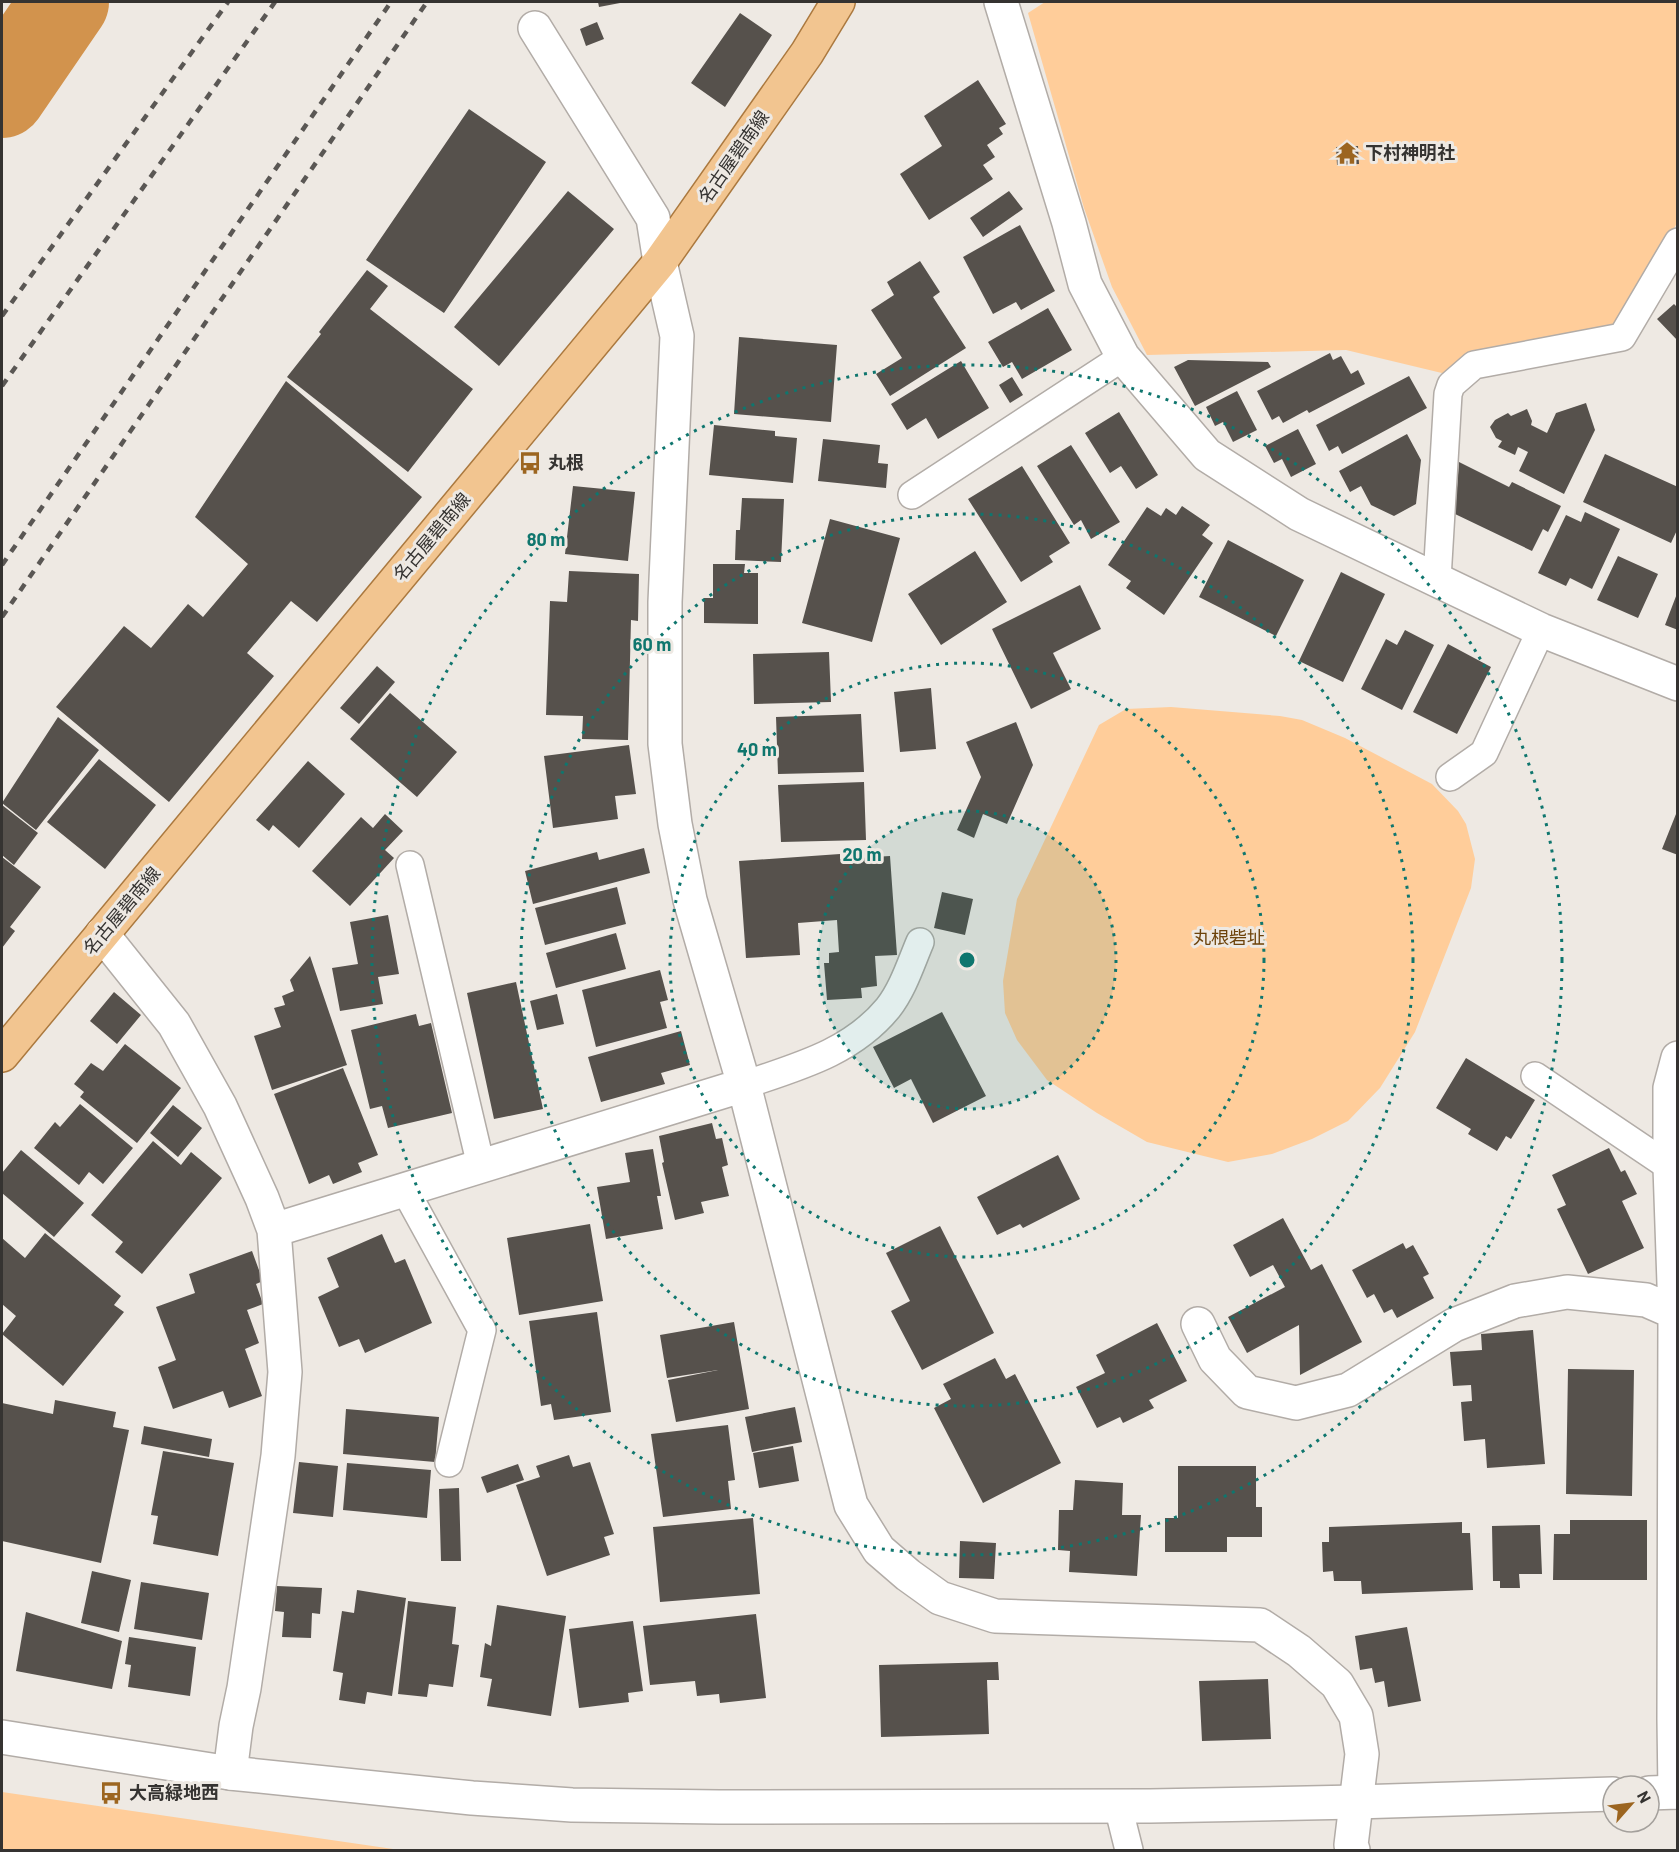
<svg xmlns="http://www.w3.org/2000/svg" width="1679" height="1852" viewBox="0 0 1679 1852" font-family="Barlow,'Noto Sans JP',sans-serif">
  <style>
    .green { fill: #ffcd9a }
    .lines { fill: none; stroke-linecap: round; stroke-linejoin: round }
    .river { stroke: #d2934d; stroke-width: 88 }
    .building { fill: #56514c }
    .lane-casing { stroke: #b2aca7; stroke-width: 30 }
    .street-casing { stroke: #b2aca7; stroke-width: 36 }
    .secondary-casing { stroke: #b2aca7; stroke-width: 36 }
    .primary-casing { stroke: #ab793f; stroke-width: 36 }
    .lane { stroke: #fff; stroke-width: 27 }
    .street { stroke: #fff; stroke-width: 33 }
    .secondary { stroke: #fff; stroke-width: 33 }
    .primary { stroke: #f2c590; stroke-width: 33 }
    .rail { stroke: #5a5754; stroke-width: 4.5; stroke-dasharray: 8 8; stroke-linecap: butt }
    .ring { fill: none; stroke: #0f766e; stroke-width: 3; stroke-dasharray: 3 6 }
    .labels { text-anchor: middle; stroke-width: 6; stroke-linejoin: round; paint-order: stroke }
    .poi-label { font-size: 18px; font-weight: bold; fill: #353331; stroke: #eee9e3; text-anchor: start }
    .street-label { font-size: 18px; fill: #353331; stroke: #eee9e3 }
    .park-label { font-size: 18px; fill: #6d430b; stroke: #eee9e3 }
    .centre { fill: #0f766e; stroke: #eee9e3; stroke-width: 3 }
    .ring-label { font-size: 18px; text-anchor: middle; font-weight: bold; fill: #0f766e; stroke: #eee9e3; stroke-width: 6; stroke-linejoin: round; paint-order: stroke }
  </style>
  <rect width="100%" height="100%" fill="#eee9e3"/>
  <path class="green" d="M1045,2H1677V223L1616,328L1484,349L1446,374L1346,350L1147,355L1112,287L1084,208L1028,13Z
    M1171,707L1280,716L1302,720L1345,738L1432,784L1458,811L1466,824L1475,859L1471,888L1415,1032L1380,1088L1348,1121L1312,1139L1272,1154L1228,1162L1147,1142L1097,1113L1047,1080L1017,1040L1005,1013L1003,981L1017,899L1099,725L1126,709Z
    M2,1792L400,1850H2Z"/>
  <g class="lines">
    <path class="river" d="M2,94L65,2"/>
  </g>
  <path class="building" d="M598,2H620V3L599,7Z
    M740,13L772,35L725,107L691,83Z
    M597,22L604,39L586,46L580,29Z
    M978,80L1006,124L999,128L1003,134L987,145L995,157L983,165L993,179L929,220L900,174L942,146L924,116Z
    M469,109L546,162L444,313L366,260Z
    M1358,146L1359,164L1337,165L1336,147Z
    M568,191L614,229L499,366L454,327Z
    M1009,191L1023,209L983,237L970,218Z
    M1020,225L1055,291L1021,310L1016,302L993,314L963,257Z
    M920,261L940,292L933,297L966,348L890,396L876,374L902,358L871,310L894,295L887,282Z
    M367,270L388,286L370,309L473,389L408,472L287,377L321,334L319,332Z
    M1674,304L1678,308V341L1657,319Z
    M1048,308L1072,350L1022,379L1012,362L1003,367L988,342Z
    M739,337L837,345L831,422L734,414Z
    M1330,353L1333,360L1341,356L1351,374L1358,370L1365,384L1309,413L1307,410L1283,423L1279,416L1272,420L1257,391Z
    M1188,360L1268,362L1271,367L1195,406L1174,367Z
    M961,361L989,408L938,439L926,418L907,430L891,404Z
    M1409,376L1427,408L1342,454L1338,446L1329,451L1316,425Z
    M1012,377L1023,395L1010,403L999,385Z
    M286,381L422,497L317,622L291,601L247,653L274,676L169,802L56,707L124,626L151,648L188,604L203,617L248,564L195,517Z
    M1237,391L1257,430L1233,442L1223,422L1215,426L1206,407Z
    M1586,403L1595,430L1564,494L1519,471L1528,452L1518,447L1515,455L1498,447L1502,441L1496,438L1490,427L1495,420L1508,413L1511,416L1527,409L1532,421L1531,425L1547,433L1556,413Z
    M1119,412L1158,475L1136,489L1121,466L1110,473L1085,433Z
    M714,425L775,431V436L797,438L793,483L709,475Z
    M1298,429L1316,464L1291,477L1282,459L1274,463L1265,446Z
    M1407,434L1421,460L1416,504L1394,516L1371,505L1361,486L1350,492L1339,471Z
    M823,439L880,445L878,463L888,464L886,488L818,481Z
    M1071,445L1120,522L1091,539L1081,520L1074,525L1037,466Z
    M1605,454L1678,487V528L1671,543L1583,502Z
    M1459,462L1509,487L1512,482L1561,506L1548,532L1543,529L1532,551L1455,514Z
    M1022,466L1070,543L1049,556L1053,562L1021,582L968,499Z
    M573,486L635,492L628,561L565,554Z
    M742,498L784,499L781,562L735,560L736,530H740Z
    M1182,506L1210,525L1202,535L1213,543L1164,615L1126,588L1131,581L1108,565L1147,507L1161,516L1166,508L1176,515Z
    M1585,512L1620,529L1592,589L1570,578L1566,586L1538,573L1566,515L1581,522Z
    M830,519L900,538L872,642L802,623Z
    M1228,540L1304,580L1276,636L1199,597Z
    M975,551L1007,602L941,645L908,594Z
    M1618,556L1658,574L1638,618L1597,600Z
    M713,564H745L744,573H758V624L704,623V598H713Z
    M569,571L639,574L638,621L631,620L628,740L582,739L583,716L546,715L550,601L567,602Z
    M1341,572L1385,594L1343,682L1299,661Z
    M1080,585L1101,629L1053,653L1071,689L1031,709L992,629Z
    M1678,591V630L1665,625Z
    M1405,630L1434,645L1402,710L1361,689L1386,639L1397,645Z
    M1448,644L1491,667L1457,734L1413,712Z
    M829,652L831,702L754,704L753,654Z
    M377,666L395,682L359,724L340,708Z
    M931,688L936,749L900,752L894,692Z
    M390,693L457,752L417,797L350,739Z
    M861,714L864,772L778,774L776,717Z
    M58,717L99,750L36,830L2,803Z
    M1016,722L1033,765L1007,824L983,814L974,838L957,830L981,777L966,742Z
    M629,745L636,794L615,796L618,819L553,828L544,756Z
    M99,759L156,805L105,869L47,822Z
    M308,761L345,794L299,848L273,825L269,831L256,820Z
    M864,782L866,840L781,842L778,785Z
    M2,805L38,833L14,865L2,855Z
    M1678,809V855L1662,849Z
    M385,814L403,831L385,850L394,858L350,906L312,871L361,817L373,828Z
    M644,848L650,873L533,904L525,871L597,852L599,860Z
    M840,854V859L890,856L897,955L875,956L877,986L861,988L862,998L827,1000L824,963H829V953L839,952L837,920L798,923L800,955L746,958L739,861Z
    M2,857L41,887L10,927L15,931L2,948Z
    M617,887L626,924L545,945L535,908Z
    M942,892L973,899L965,935L934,928Z
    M388,915L399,974L378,977L383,1004L340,1011L332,968L358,964L350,922Z
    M616,933L626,969L556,988L546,953Z
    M310,956L347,1065L272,1090L254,1036L281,1027L274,1008L285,1005L282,996L294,991L290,980Z
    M660,970L668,1000L660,1002L667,1028L596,1047L582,990Z
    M516,982L543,1109L494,1119L467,993Z
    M114,992L141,1015L117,1044L90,1021Z
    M557,994L564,1024L537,1030L530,1001Z
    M942,1012L986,1096L933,1123L911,1079L894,1088L873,1047Z
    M416,1014L419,1026L431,1023L452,1113L388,1128L382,1106L370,1109L351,1030Z
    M681,1031L690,1065L661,1073L665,1084L601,1102L588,1057Z
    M125,1044L181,1088L137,1143L80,1097L84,1092L74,1084L91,1063L103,1071Z
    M1466,1058L1535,1100L1511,1139L1506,1136L1497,1151L1468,1134L1471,1129L1436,1108Z
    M343,1068L378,1155L358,1163L362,1172L333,1184L329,1175L309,1184L274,1094Z
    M80,1104L133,1148L103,1184L89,1172L79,1185L34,1148L55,1122L60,1127Z
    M173,1105L202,1128L178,1157L150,1133Z
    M712,1123L716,1139L722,1138L728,1165L722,1167L729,1196L701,1202L704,1213L675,1220L662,1163L664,1162L659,1136Z
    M153,1141L181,1165L191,1152L222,1178L142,1274L115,1252L123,1242L91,1215Z
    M1609,1148L1621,1172L1625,1170L1637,1194L1622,1201L1644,1248L1588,1274L1557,1209L1566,1205L1552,1175Z
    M653,1149L661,1196H657L663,1229L606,1239L597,1187L630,1182L625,1153Z
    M21,1150L84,1203L54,1237L2,1193V1173Z
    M1058,1155L1080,1199L1023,1228L1020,1224L997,1235L977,1197Z
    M1283,1218L1311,1270L1322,1264L1362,1342L1300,1375L1299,1325L1247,1353L1228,1317L1285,1287L1273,1265L1250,1277L1233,1245Z
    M590,1224L603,1301L519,1315L507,1238Z
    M940,1226L994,1333L922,1370L891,1311L910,1301L886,1253Z
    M45,1233L121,1296L114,1305L124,1312L63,1386L2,1334L16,1316L2,1304V1238L25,1258Z
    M382,1234L395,1263L405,1259L432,1323L365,1353L359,1339L339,1347L318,1297L339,1287L327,1258Z
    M1403,1243L1406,1249L1413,1245L1429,1274L1423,1277L1434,1298L1397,1318L1392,1309L1384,1313L1374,1294L1367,1298L1352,1270Z
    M252,1251L263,1281L256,1284L263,1304L247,1310L259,1343L245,1349L262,1396L229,1408L223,1391L173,1409L158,1367L176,1360L156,1307L195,1293L189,1274Z
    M597,1312L611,1412L554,1420L551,1404L541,1406L529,1321Z
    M734,1322L749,1409L676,1422L668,1380L718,1370L667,1378L660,1335Z
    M1157,1323L1187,1381L1149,1400L1154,1408L1123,1423L1120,1417L1097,1428L1076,1387L1105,1373L1096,1355Z
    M1533,1330L1545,1464L1487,1468L1485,1439L1464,1441L1461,1402L1472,1401L1471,1385L1453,1386L1450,1352L1482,1350L1481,1334Z
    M995,1358L1006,1379L1015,1374L1061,1463L983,1503L934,1408L951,1399L943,1384Z
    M1568,1369L1634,1370L1632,1496L1566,1494Z
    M55,1400L116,1412L113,1427L129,1430L101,1563L2,1541V1403L53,1414Z
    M795,1407L802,1442L752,1452L745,1417Z
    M346,1409L439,1417L435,1462L343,1454Z
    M728,1425L735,1480L728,1481L731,1509L663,1517L651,1434Z
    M144,1426L212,1439L209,1457L141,1444Z
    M793,1446L799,1481L759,1488L753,1453Z
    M163,1451L234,1463L218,1556L153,1544L158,1516L151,1515Z
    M569,1455L573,1467L590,1462L614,1534L604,1537L610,1555L547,1576L516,1485L540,1477L536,1466Z
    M299,1462L338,1466L333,1517L293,1513Z
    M347,1463L431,1470L427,1518L343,1510Z
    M518,1464L524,1480L487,1493L481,1477Z
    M1178,1466H1256V1507H1262V1537H1227V1552H1165V1518H1178Z
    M1075,1480L1123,1483L1122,1515H1141L1137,1576L1069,1572L1070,1551L1058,1550L1059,1510H1073Z
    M459,1488L461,1561H441L439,1489Z
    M753,1518L760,1594L660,1602L653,1527Z
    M1570,1520H1647V1580H1553L1554,1534H1570Z
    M1462,1522V1533H1470L1473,1590L1362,1594L1361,1581H1334L1333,1571L1323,1572L1322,1542H1329V1527Z
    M1540,1525L1542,1574H1519L1520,1588H1500V1581H1493L1492,1526Z
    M960,1541L996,1543L994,1579L959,1578Z
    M92,1571L131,1580L119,1632L81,1623Z
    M141,1582L209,1593L202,1640L134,1629Z
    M277,1586L322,1588L320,1614L312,1613L311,1638L282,1637L284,1612L275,1611Z
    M357,1590L406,1598L392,1696L367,1692L365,1704L339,1700L343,1673L333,1671L342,1611L354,1613Z
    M408,1601L456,1607L452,1644L459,1645L453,1687L429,1684L427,1697L398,1694Z
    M497,1605L566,1616L551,1716L487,1706L492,1679L480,1677L485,1643L491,1646Z
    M26,1612L122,1641L112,1689L16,1671Z
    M756,1614L766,1698L720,1703L719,1694L697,1696L695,1681L650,1685L643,1626Z
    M633,1621L643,1691L628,1693L629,1702L579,1708L569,1629Z
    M1407,1627L1421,1701L1388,1707L1384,1681L1375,1683L1372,1668L1360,1670L1355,1636Z
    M129,1637L196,1647L190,1696L128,1687L131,1665L125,1664Z
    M998,1662L999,1680H987L989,1734L881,1737L879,1665Z
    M1268,1679L1271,1739L1202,1741L1199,1681Z"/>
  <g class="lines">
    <g class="lane-casing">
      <path id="lane" d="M912,495L1123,357
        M1437,579L1448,394L1451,385L1474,365L1622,337L1678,242
        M1450,777L1484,753L1541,630
        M410,865L481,1166
        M1535,1076L1670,1167
        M744,1085C797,1067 851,1053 888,1008C903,989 911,963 920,942
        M405,1190L482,1330L449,1463
        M1118,1806L1129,1850"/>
    </g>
    <g class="street-casing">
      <path id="street" d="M1001,2L1069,223L1085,284L1123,357L1207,455L1299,514L1541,630L1678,684
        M535,28L653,218L660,262L677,336L665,602V744L675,824L690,900L744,1085L851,1505L879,1550L908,1575L940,1598L995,1616L1260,1625L1299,1651L1337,1684L1356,1716L1362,1754L1351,1845L1353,1850
        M102,934L174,1024L220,1106L262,1198L274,1230L285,1372L278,1456L244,1688L236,1726L230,1773
        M274,1230L744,1085
        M1198,1324L1215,1359L1247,1392L1296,1403L1348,1390L1454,1325L1515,1301L1567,1292L1646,1300L1678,1314
        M1675,1792L1674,1719L1675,1313L1670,1167V1088L1678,1058"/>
    </g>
    <g class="secondary-casing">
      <path id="secondary" d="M2,1737L230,1773L472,1798L572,1805L719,1807L1150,1806L1356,1802L1613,1794
        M1649,1793L1678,1792"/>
    </g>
    <g class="primary-casing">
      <path id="primary" d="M2,1055L660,262L807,53L838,2"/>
    </g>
    <use href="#lane" class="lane"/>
    <use href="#street" class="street"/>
    <use href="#secondary" class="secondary"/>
    <use href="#primary" class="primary"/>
    <path class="rail" d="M2,316L228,2
      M2,386L275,2
      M2,565L391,2
      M2,617L427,2"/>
  </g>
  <circle cx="967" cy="960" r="149" fill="#0f766e" fill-opacity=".12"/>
  <g class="ring">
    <circle cx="967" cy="960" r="149"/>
    <circle cx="967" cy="960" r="297"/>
    <circle cx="967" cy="960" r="446"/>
    <circle cx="967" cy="960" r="595"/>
  </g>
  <defs>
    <g id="temple-bare" transform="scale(1.8)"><path d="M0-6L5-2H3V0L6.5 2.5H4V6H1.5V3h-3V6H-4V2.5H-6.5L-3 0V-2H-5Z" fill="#9c6520" stroke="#eee9e3" stroke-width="2.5" paint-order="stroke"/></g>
    <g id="bus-bare" transform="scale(1.8)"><path d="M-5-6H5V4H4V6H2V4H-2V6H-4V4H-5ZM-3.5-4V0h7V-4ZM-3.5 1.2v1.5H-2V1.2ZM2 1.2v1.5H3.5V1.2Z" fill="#9c6520" stroke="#eee9e3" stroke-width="2.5" paint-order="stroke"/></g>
  </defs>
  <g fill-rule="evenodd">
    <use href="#temple-bare" x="1347" y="153"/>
    <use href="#bus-bare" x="530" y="463"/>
    <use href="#bus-bare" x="111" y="1793"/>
  </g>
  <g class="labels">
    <g class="poi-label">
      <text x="1365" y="159">下村神明社</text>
      <text x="548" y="469">丸根</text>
      <text x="129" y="1799">大高緑地西</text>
    </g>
    <g class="street-label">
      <text transform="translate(734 157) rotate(-55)" y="6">名古屋碧南線</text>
      <text transform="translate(432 537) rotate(-50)" y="6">名古屋碧南線</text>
      <text transform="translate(122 911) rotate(-50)" y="6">名古屋碧南線</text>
    </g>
    <g class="park-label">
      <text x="1229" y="944">丸根砦址</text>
    </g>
  </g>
  <circle cx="967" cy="960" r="9" class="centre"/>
  <g class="ring-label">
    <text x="546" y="546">80 m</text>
    <text x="652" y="651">60 m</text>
    <text x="757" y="756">40 m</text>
    <text x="862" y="861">20 m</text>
  </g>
  <rect width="1679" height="1852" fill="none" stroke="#353331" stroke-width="6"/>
  <g transform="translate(1631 1804) rotate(62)"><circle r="28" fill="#eee9e3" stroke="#a4a09c" stroke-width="1.5"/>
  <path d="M0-4.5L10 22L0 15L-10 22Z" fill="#9c6520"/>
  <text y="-9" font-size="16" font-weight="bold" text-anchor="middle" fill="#353331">N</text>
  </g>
</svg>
